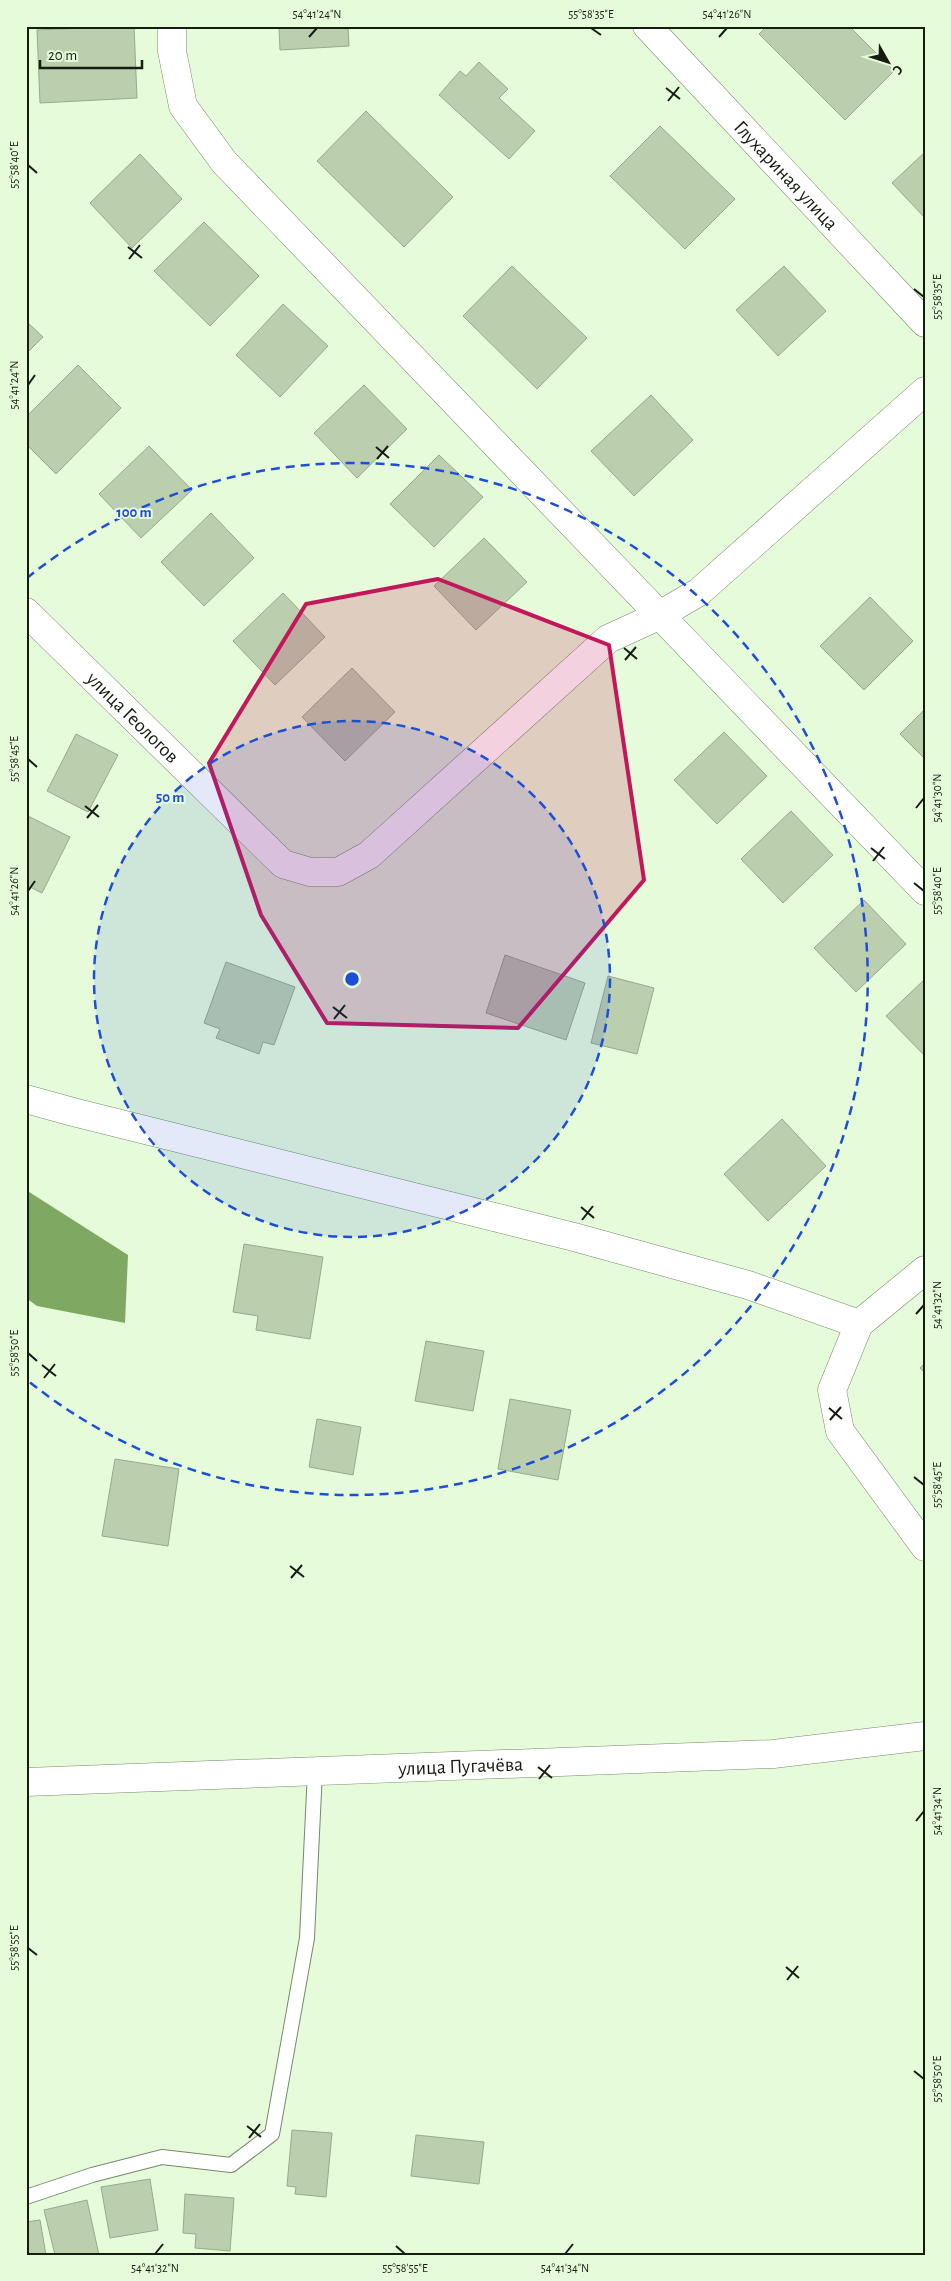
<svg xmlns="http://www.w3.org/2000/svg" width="951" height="2281" viewBox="0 0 951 2281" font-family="'Alegreya Sans',sans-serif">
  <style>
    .water { fill: #7fa863 }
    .building { fill: #bbcfaf; stroke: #97aa8b }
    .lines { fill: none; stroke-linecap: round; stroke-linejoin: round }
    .lane-casing { stroke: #77896c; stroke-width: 16 }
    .street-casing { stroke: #77896c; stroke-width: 29 }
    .primary-casing { stroke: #77896c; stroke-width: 29 }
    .lane { stroke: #fff; stroke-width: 14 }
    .street { stroke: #fff; stroke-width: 28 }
    .primary { stroke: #fff; stroke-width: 28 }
    .marked { fill: #c2185b; fill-opacity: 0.2; stroke: #c2185b; stroke-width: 4; stroke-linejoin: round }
    .ticks { fill: none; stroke: #151c10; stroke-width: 2 }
    .ring { fill: none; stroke: #1d4ed8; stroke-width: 2.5; stroke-dasharray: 9 6 }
    .labels { text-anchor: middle; stroke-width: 4; stroke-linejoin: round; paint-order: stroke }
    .street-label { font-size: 20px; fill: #151c10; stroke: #e6fbda }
    .centre { fill: #1d4ed8; stroke: #e6fbda; stroke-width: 2.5 }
    .ring-label { font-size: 15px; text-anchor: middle; font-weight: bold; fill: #1d4ed8; stroke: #e6fbda; stroke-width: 4; stroke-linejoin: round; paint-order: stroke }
    .neatline { fill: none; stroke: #151c10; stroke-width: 2 }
    .ticks-label { font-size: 12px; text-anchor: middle; fill: #151c10 }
  </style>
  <rect width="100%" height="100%" fill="#e6fbda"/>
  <path class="water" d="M26,1190L128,1255L125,1323L37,1306L26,1298Z"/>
  <path class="building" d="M134,26L137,98L40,103L37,30Z
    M279,26H348L349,46L280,50Z
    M767,26H849L894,71L845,120L759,34Z
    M479,62L508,89L499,98L535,131L509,159L439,95L460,71L466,76Z
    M366,111L453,197L404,247L317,161Z
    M660,126L735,199L685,249L610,176Z
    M925,152V218L892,183Z
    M140,154L182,199L132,248L90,203Z
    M204,222L259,276L210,326L154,271Z
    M512,266L587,338L537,389L463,316Z
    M784,266L826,311L778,356L736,310Z
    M283,304L328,346L280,397L236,355Z
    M26,321L43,337L26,354Z
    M78,365L121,408L56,474L26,444V417Z
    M364,385L407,429L357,478L314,433Z
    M651,395L693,440L634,496L591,451Z
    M149,446L192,490L141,538L99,494Z
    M439,455L483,497L434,547L390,504Z
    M211,513L254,558L204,606L161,562Z
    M484,538L527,582L476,630L434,586Z
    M283,593L325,637L275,685L233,641Z
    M870,597L913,641L864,690L820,646Z
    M352,668L395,712L345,761L302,717Z
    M925,709V759L900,734Z
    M724,732L767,776L717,824L674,780Z
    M76,734L118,755L88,812L47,791Z
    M791,811L833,855L783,903L741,859Z
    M26,815L70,837L42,893L26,885Z
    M864,900L906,944L856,992L814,948Z
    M505,955L585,983L566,1040L486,1013Z
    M226,962L295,987L274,1045L263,1042L259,1054L216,1038L220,1029L204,1023Z
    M608,976L654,988L637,1054L591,1043Z
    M925,979V1056L886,1016Z
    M782,1119L826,1166L768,1221L724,1174Z
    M244,1244L323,1257L310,1339L256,1330L258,1316L233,1312Z
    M426,1341L484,1351L473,1411L415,1401Z
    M925,1363V1373L920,1368Z
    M510,1399L571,1410L558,1480L498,1469Z
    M317,1419L361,1427L353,1475L309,1467Z
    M115,1459L179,1469L168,1546L102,1536Z
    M292,2130L332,2133L326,2197L295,2194L296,2187L287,2186Z
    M416,2135L484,2142L479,2184L411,2176Z
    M150,2179L158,2230L110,2238L101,2187Z
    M185,2194L234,2198L230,2251L195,2248L196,2234L183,2233Z
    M87,2200L99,2255H55L44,2210Z
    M40,2220L46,2255H26V2222Z"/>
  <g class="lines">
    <g class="lane-casing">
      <path id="lane" d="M26,2197L92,2175L162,2157L231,2165L272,2134L307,1938L315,1771"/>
    </g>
    <g class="street-casing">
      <g id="street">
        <path d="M172,26V51L183,106L224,162L925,891"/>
        <path id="s1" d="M647,26L925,323"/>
        <path id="s2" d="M26,612L283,864L310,872H338L369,855L608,639L658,616L699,592L925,391"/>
        <path d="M26,1099L73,1112L574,1237L748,1285L859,1324"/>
        <path d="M925,1270L859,1324L832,1390L840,1431L925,1547"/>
      </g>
    </g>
    <g class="primary-casing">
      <g id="primary">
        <path id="s3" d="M26,1782L773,1754L925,1736"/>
      </g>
    </g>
    <use href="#lane" class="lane"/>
    <use href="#street" class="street"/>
    <use href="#primary" class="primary"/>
  </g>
  <path class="marked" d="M438,579L609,645L644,880L518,1028L327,1023L261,915L209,763L306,604Z"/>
  <path class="ticks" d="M591,28L601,35M309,37L317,28M719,37L727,28M666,88L680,99M668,101L679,87M28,165L37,173M128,247L142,258M129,259L140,245M914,289L924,297M28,385L35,375M376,447L389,458M377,459L388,446M624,648L637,659M625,660L636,647M28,759L37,767M85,806L99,817M916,808L924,798M87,818L98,805M871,848L885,859M873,861L884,847M914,883L924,891M28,891L35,881M333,1007L347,1018M334,1019L345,1005M581,1207L594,1218M582,1220L593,1206M916,1314L924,1305M28,1353L37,1361M42,1365L56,1376M44,1378L55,1364M829,1408L842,1419M830,1420L841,1407M914,1477L924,1485M290,1566L304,1577M291,1578L302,1565M538,1767L552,1778M539,1779L550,1765M916,1821L924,1811M28,1948L37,1955M786,1967L799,1978M787,1980L798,1966M914,2071L924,2079M247,2126L261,2137M249,2138L260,2124M396,2246L405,2254M155,2254L163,2244M565,2254L573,2244"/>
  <circle cx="352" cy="979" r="258" fill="#1d4ed8" fill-opacity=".12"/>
  <g class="ring">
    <circle cx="352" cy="979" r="258"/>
    <path d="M27 578A516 516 0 1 1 27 1380"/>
  </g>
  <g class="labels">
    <g class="street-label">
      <text dy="7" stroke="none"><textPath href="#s1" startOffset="204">Глухариная улица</textPath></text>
      <text dy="7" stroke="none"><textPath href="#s2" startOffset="150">улица Геологов</textPath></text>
      <text dy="7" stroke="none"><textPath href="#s3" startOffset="435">улица Пугачёва</textPath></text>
    </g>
  </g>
  <circle cx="352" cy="979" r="8" class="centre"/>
  <g class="ring-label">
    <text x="134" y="517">100 m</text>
    <text x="170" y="802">50 m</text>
  </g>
  <rect width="951" height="2281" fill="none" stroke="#e6fbda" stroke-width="55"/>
  <g transform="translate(888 62) rotate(129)" stroke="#e6fbda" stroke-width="4" paint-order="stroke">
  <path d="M0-4L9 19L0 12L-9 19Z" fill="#151c10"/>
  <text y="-8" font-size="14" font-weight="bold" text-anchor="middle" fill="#151c10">С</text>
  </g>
  <path d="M40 60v8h102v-8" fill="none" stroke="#151c10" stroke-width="2.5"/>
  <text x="48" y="60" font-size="15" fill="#151c10" stroke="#e6fbda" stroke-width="4" paint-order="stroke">20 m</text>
  <rect x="28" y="28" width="896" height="2226" class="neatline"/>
  <g class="ticks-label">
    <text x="317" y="18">54°41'24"N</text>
    <text x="591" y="18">55°58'35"E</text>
    <text x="727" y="18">54°41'26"N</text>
    <text transform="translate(14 165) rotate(-90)" y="4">55°58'40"E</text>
    <text transform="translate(937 297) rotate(-90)" y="4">55°58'35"E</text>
    <text transform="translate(14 385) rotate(-90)" y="4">54°41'24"N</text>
    <text transform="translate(14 759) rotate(-90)" y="4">55°58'45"E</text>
    <text transform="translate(937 798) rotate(-90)" y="4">54°41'30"N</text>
    <text transform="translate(937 891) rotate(-90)" y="4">55°58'40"E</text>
    <text transform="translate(14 891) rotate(-90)" y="4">54°41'26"N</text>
    <text transform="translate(937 1305) rotate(-90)" y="4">54°41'32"N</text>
    <text transform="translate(14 1353) rotate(-90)" y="4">55°58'50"E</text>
    <text transform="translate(937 1485) rotate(-90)" y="4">55°58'45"E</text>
    <text transform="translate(937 1811) rotate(-90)" y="4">54°41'34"N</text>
    <text transform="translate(14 1948) rotate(-90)" y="4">55°58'55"E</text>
    <text transform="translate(937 2079) rotate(-90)" y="4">55°58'50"E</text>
    <text x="155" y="2272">54°41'32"N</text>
    <text x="405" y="2272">55°58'55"E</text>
    <text x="565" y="2272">54°41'34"N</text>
  </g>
</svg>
